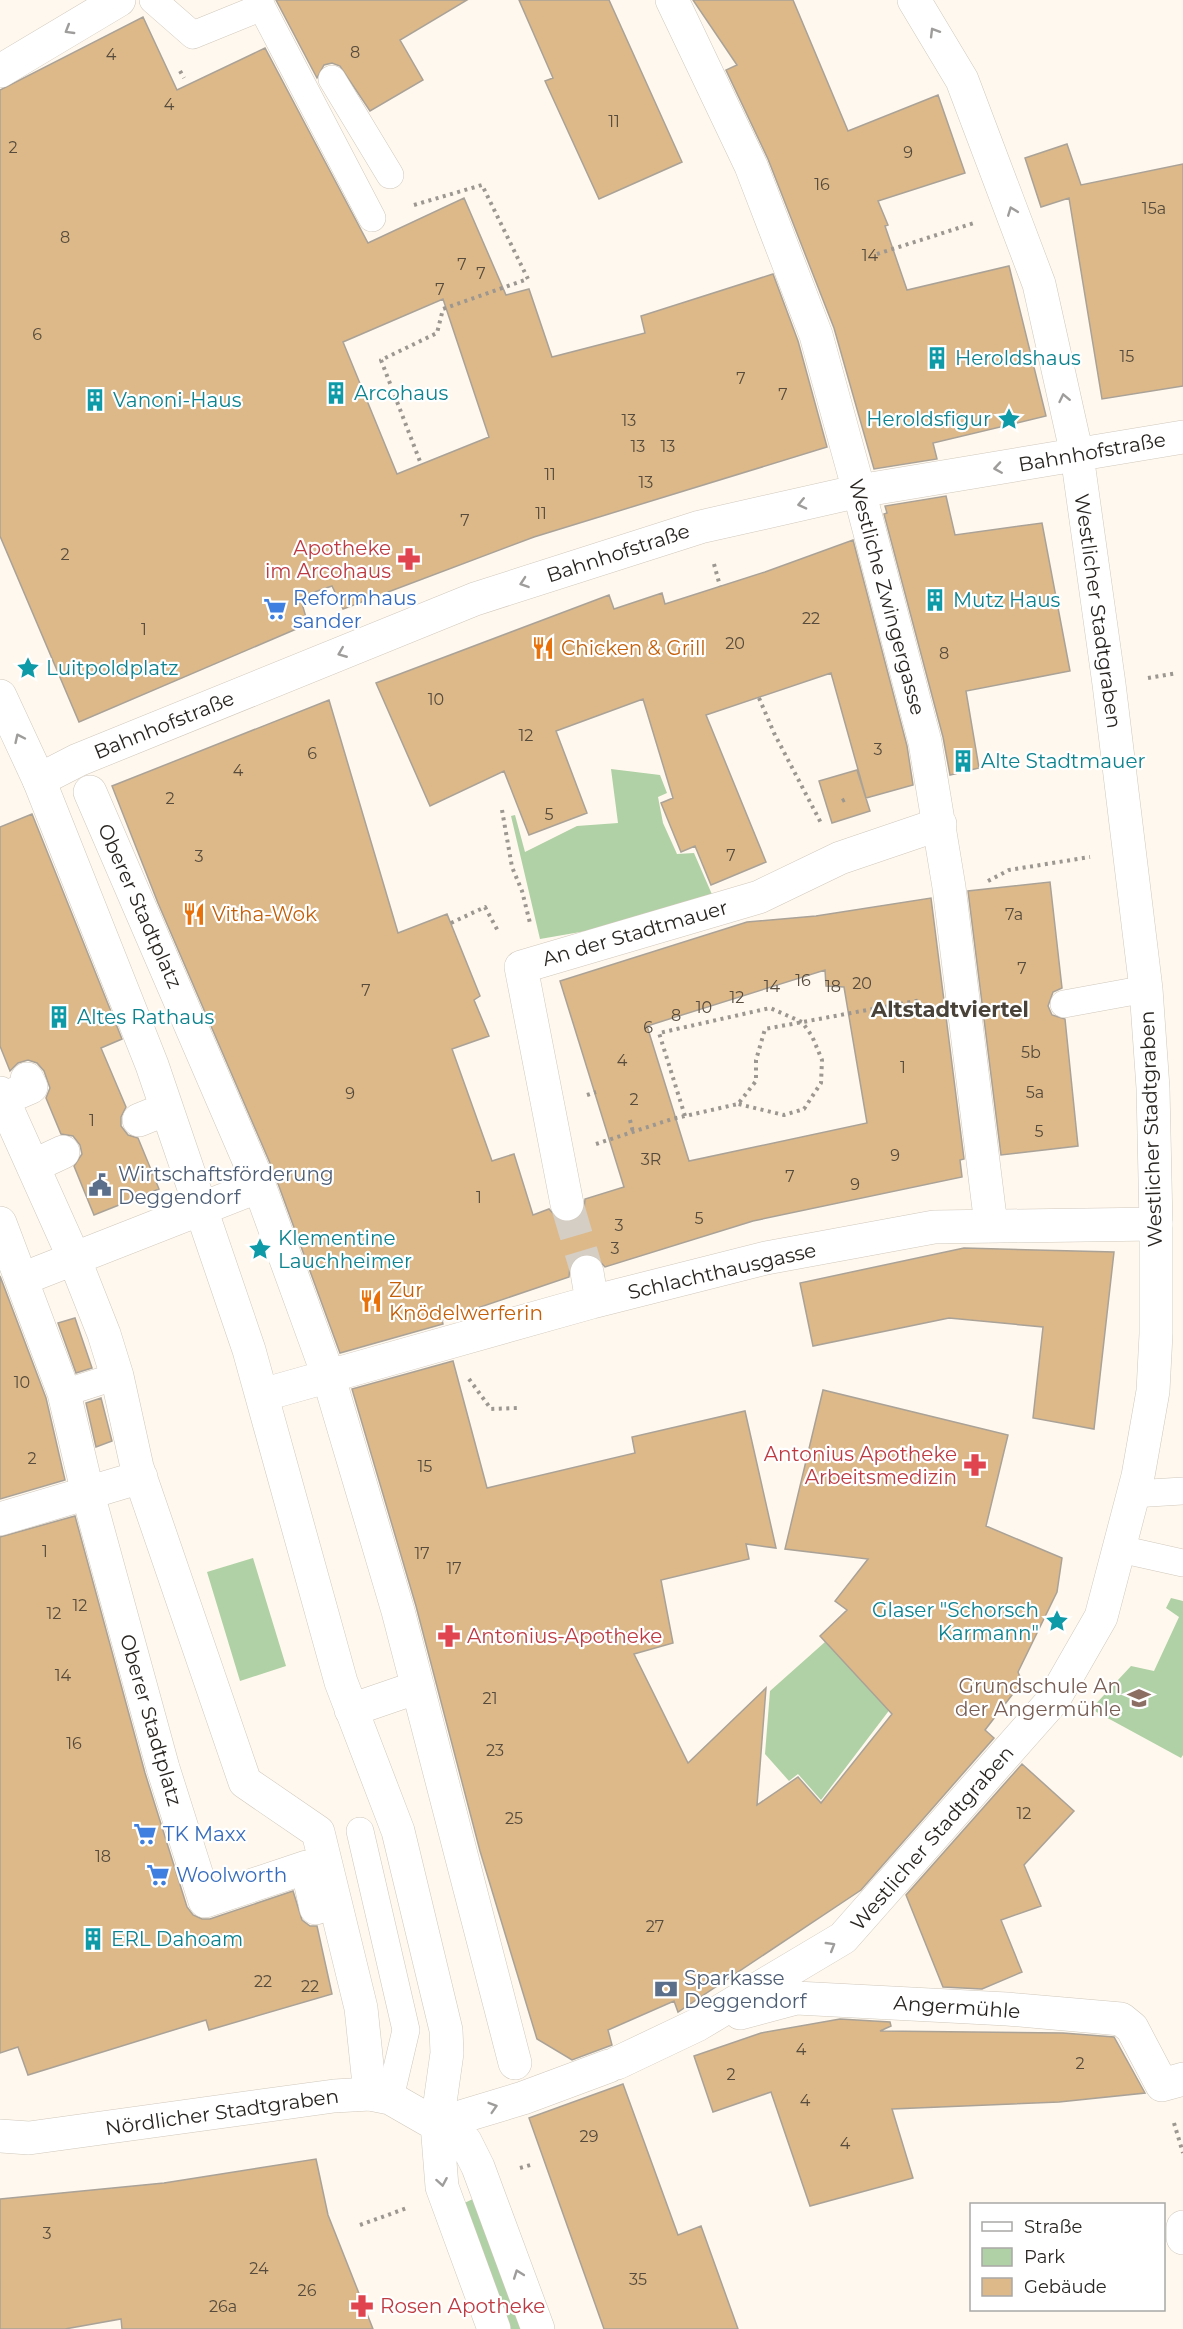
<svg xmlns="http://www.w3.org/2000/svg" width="1183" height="2329" viewBox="0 0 1183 2329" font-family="Montserrat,sans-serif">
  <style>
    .green { fill: #b0d1a5 }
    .building { fill: #ddb989; stroke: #aaa297; stroke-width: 1.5; fill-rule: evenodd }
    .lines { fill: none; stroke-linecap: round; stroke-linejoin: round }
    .pedestrian-tunnel { stroke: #d4cec5; stroke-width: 33; stroke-dasharray: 33 16; stroke-linecap: butt }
    .service-casing { stroke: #d0c8bc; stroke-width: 28 }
    .pedestrian-casing { stroke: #d0c8bc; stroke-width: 34 }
    .minor-casing { stroke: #d0c8bc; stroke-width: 34 }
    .tertiary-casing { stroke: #d0c8bc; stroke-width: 34 }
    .path { stroke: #9c9790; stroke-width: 4; stroke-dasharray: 3 4.5; stroke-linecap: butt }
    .service { stroke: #fff; stroke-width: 27 }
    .pedestrian { stroke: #fff; stroke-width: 33 }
    .minor { stroke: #fff; stroke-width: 33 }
    .tertiary { stroke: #fff; stroke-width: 33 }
    .oneway { stroke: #9f9d9c }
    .labels { text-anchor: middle; stroke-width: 4.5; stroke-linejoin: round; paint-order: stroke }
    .number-label { font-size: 16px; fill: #564b3c }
    .culture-label { font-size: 20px; fill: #0d838f; stroke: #fff; text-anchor: start }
    .street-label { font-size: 20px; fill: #292622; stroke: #fff }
    .health-label { font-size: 20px; fill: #be3a42; stroke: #fff; text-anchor: end }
    .shop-label { font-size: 20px; fill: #366cbe; stroke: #fff; text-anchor: start }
    .food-label { font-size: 20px; fill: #c56008; stroke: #fff; text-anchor: start }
    .service-label { font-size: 20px; fill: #4e5e75; stroke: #fff; text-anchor: start }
    .education-label { font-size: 20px; fill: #785e54; stroke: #fff; text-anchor: end }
    .neighbourhood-label { font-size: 21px; font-weight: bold; fill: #494238; stroke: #fff }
  </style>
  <rect width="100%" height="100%" fill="#fff8ee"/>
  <path class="green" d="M611,769L660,775L667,793L658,797L663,823L677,854L694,853L714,899L586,931L540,939L511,816L515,815L525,852L577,826L618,823Z
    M253,1558L286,1666L240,1681L207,1572Z
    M989,1579L821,1800L798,1774L789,1781L765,1754L770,1691L825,1642L859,1678Z
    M1171,1598L1183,1601V1755L1181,1758L1091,1709L1131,1666L1154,1671L1179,1617L1166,1608Z
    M475,2198L523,2329H503L458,2206Z"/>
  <path class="building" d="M276,0H467L400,40L423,80L370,111L340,66L332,63L324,65L317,78Z
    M519,0H609L682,162L599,199L545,81L553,78Z
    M693,0H793L848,131L938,95L965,173L878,201L888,225L885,226L907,290L1009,266L1046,416L933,443L937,459L874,469L834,328L768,159L726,70L737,65Z
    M143,17L177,90L265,48L368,243L464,198L506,295L529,289L552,357L645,333L641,316L773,274L798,341L827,447L534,537L343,609L332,586L300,597L308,624L79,722L0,536V90ZM443,299L489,437L397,474L343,342Z
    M1067,144L1081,185L1183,164V386L1102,399L1069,198L1041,207L1025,158Z
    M946,496L955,535L1042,523L1070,671L966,691L979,768L950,775L943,737L884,514L887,513L885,506Z
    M853,540L907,746L913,785L866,798L831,673L706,715L766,862L711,885L695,846L681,852L661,803L673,798L643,699L556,731L587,813L529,835L504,771L430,806L376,683L609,595L614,609L662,593L665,604L765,572Z
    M329,700L398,933L447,914L480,996L474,1000L489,1036L452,1049L492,1161L514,1154L533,1215L549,1209L560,1221L571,1222L580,1218L584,1211L585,1199L624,1187L560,981L747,922L816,916L931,898L964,1159L960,1160L962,1177L753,1221L605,1267L594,1255L583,1254L576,1257L570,1265L569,1277L442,1320L443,1324L340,1353L273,1170L158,903L112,786ZM825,970L826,986L844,987L867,1123L689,1161L647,1026Z
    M857,770L870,811L832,823L819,781Z
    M32,814L122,1039L101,1048L126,1107L121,1117V1126L128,1135L138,1138L159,1189L94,1215L74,1166L82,1154L80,1145L73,1136L61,1134L46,1098L50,1088L44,1071L37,1063L28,1060L18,1063L10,1071L0,1046V827Z
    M1050,882L1062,988L1053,992L1048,1006L1052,1015L1065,1019L1078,1146L1001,1155L968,891Z
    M964,1248L1114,1252L1094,1429L1033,1418L1043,1327L949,1318L813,1346L800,1283Z
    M0,1276L46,1398L65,1480L0,1499Z
    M75,1318L92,1368L76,1373L58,1323Z
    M453,1361L487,1488L635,1453L632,1437L745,1411L776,1548L746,1544L749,1559L661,1580L673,1643L634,1654L688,1763L766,1688L757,1805L798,1777L821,1803L892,1714L820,1636L847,1610L835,1601L868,1559L785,1549L823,1390L1008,1435L986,1526L1062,1558L1057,1592L1018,1672L1022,1682L985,1730L994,1738L861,1890L678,2012L674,2001L608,2030L612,2045L572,2060L537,2039L480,1851L416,1606L352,1389Z
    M101,1398L112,1441L96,1447L86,1403Z
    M75,1516L145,1773L187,1907L193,1915L202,1919H210L293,1891L302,1920L310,1926H317L332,1994L209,2030L206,2020L28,2075L18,2047L0,2053V1537Z
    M1022,1764L1074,1811L1024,1865L1041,1906L1001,1920L1022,1972L982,1989L943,1987L906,1895Z
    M840,2019L890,2022L891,2026L880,2031L1063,2033L1114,2037L1145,2093L1059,2102L892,2109L913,2178L810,2206L771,2092L713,2112L694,2056L761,2033Z
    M623,2084L678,2235L701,2226L738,2329H604L529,2118Z
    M316,2159L328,2215L373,2329H122L121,2319L65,2329H0V2199L164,2183Z"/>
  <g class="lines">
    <path class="pedestrian-tunnel" d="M567,1204L587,1272"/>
    <g class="service-casing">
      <path id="service" d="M153,0L193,35L262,7
        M258,0L372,218
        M332,79L390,175
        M1064,1004L1146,989
        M64,1393L117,1376
        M1133,1494L1183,1491
        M1120,1549L1183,1563
        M360,1831L406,2030L390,2098"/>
    </g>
    <g class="pedestrian-casing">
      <path id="pedestrian" d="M859,491L925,742L949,887L991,1225
        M39,780L152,1065L249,1350L341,1682L398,1831L446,2030L447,2053L437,2124
        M90,792L256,1177L328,1375L398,1611L515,2063
        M0,1093L74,1258L104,1334L117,1376L137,1467L245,1782L318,1832L361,2008L370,2094
        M3,1099L31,1087L27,1079
        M139,1120L166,1109
        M33,1166L63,1152
        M567,1204L521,967L759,897L840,858L940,824
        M0,1223L64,1393L88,1494L163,1768L205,1901L307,1867L316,1908
        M587,1272L592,1302
        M22,1279L259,1186
        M262,1395L592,1302L766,1258L934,1227L1156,1224
        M0,1519L141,1477
        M351,1710L418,1687"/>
    </g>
    <g class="minor-casing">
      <path id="minor" d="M672,0L751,166L816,335L859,491
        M0,71L119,0
        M0,696L39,780L78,760L475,599L700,527L859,491L1183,437
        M740,2013L796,1998L1007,2009L1121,2019L1132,2028L1162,2085L1183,2079
        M617,2063L697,2025L843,1938L1054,1699L1101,1617L1138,1476L1153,1391L1156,1334V1224L1153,1088L1146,989L1109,684L1077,455L1039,284L962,80L914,0
        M437,2124L523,2098L609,2066
        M1183,2227V2238"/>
    </g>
    <g class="tertiary-casing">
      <path id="tertiary" d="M437,2124L442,2187L494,2329
        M0,2136L29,2138L334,2096L370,2094L390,2098L465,2141L478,2167L538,2329"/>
    </g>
    <path class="path" d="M180,71L184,78
      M414,205L482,185L528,279L443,309L437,333L381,360L421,464
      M877,254L974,223
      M714,564L720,586
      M1148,678L1177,673
      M759,698L774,733L821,823
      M842,801L846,799
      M502,810L512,867L522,891L530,923
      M988,881L1009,870L1090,857
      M451,923L485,907L499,933
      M587,1095L596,1092
      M685,1116L659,1033L770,1008L802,1022L812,1036L822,1060L821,1083L804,1109L784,1115L738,1104
      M630,1120L633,1132
      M596,1144L672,1119L738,1104L756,1081V1060L765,1029L921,1000
      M469,1379L491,1409L517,1408
      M1174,2123L1183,2153
      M520,2168L534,2164
      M360,2225L407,2208"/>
    <use href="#service" class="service"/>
    <use href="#pedestrian" class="pedestrian"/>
    <use href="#minor" class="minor"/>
    <use href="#tertiary" class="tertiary"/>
  </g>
  <defs><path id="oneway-chevron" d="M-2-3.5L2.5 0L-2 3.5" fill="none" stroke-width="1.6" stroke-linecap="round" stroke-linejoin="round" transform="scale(1.5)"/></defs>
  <g class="oneway">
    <use href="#oneway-chevron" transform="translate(69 30) rotate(149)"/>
    <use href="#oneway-chevron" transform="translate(934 32) rotate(-121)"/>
    <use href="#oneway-chevron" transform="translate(1012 211) rotate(-111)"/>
    <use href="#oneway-chevron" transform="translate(1064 398) rotate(-102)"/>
    <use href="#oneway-chevron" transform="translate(998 468) rotate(171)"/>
    <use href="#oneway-chevron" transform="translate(802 504) rotate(167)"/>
    <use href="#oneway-chevron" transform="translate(524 583) rotate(161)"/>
    <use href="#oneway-chevron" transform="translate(342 653) rotate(158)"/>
    <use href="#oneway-chevron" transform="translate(19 738) rotate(-115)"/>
    <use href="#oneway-chevron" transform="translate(831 1946) rotate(-31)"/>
    <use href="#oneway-chevron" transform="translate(493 2107) rotate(-17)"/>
    <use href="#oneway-chevron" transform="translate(442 2182) rotate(80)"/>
    <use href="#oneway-chevron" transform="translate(518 2274) rotate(-110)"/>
  </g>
  <defs>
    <g id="building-bare" transform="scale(1.8)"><path d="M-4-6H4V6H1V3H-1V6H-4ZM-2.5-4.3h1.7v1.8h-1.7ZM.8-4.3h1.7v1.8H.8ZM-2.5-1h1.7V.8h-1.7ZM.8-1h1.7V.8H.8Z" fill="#0f9aa8" stroke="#fff" stroke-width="2.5" paint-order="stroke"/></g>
    <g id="sight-bare" transform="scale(1.8)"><path d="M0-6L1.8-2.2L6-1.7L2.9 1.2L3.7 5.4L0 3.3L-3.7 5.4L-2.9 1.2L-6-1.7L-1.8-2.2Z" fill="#0f9aa8" stroke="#fff" stroke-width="2.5" paint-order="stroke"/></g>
    <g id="pharmacy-bare" transform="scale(1.8)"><path d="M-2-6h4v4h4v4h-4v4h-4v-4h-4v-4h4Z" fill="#e0444e" stroke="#fff" stroke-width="2.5" paint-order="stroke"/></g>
    <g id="supermarket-bare" transform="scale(1.8)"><path d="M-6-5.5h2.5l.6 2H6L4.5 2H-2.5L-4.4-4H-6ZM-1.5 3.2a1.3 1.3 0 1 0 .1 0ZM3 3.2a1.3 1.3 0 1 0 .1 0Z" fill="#3f7fe0" stroke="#fff" stroke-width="2.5" paint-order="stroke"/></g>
    <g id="restaurant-bare" transform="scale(1.8)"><path d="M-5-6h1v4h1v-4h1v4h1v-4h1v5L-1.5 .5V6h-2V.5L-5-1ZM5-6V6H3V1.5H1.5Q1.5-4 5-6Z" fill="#e8710a" stroke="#fff" stroke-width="2.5" paint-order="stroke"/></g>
    <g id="civic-bare" transform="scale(1.8)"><path d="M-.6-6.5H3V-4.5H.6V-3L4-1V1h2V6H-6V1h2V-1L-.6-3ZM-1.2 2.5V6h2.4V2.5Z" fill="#5c6f8a" stroke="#fff" stroke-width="2.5" paint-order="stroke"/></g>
    <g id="school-bare" transform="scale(1.8)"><path d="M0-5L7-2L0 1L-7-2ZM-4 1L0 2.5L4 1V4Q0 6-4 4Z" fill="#8d6e63" stroke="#fff" stroke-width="2.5" paint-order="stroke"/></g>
    <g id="bank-bare" transform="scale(1.8)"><path d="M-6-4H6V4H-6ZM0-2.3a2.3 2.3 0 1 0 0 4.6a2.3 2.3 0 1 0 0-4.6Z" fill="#5c6f8a" stroke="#fff" stroke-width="2.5" paint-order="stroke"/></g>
  </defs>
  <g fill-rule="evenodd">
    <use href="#building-bare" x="937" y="358"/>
    <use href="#building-bare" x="336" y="393"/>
    <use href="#building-bare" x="95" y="400"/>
    <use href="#sight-bare" x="1009" y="419"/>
    <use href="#pharmacy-bare" x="409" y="559"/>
    <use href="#building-bare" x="935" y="600"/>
    <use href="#supermarket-bare" x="275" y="609"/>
    <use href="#restaurant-bare" x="543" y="648"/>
    <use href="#sight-bare" x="28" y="668"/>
    <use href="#building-bare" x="963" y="761"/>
    <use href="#restaurant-bare" x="194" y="914"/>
    <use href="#building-bare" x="59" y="1017"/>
    <use href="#civic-bare" x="100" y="1185"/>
    <use href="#sight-bare" x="260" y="1249"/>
    <use href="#restaurant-bare" x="371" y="1301"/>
    <use href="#pharmacy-bare" x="975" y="1465"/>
    <use href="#sight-bare" x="1057" y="1621"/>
    <use href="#pharmacy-bare" x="449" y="1636"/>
    <use href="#school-bare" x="1139" y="1698"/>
    <use href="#supermarket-bare" x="145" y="1834"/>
    <use href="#supermarket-bare" x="158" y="1875"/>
    <use href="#building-bare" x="93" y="1939"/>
    <use href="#bank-bare" x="666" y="1989"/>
    <use href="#pharmacy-bare" x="362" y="2306"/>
  </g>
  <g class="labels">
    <g class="number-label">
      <text x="355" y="58">8</text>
      <text x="111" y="60">4</text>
      <text x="169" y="110">4</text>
      <text x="614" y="127">11</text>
      <text x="13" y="153">2</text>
      <text x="908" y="158">9</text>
      <text x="822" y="190">16</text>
      <text x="1154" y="214">15a</text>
      <text x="65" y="243">8</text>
      <text x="870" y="261">14</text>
      <text x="462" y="270">7</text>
      <text x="481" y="279">7</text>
      <text x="440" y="295">7</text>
      <text x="37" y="340">6</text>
      <text x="1127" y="362">15</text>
      <text x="741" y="384">7</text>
      <text x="783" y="400">7</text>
      <text x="629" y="426">13</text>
      <text x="638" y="452">13</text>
      <text x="668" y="452">13</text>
      <text x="550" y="480">11</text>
      <text x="646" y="488">13</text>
      <text x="541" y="519">11</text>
      <text x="465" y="526">7</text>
      <text x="65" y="560">2</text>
      <text x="811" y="624">22</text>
      <text x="144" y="635">1</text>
      <text x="735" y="649">20</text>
      <text x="944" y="659">8</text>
      <text x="436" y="705">10</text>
      <text x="526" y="741">12</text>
      <text x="878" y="755">3</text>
      <text x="312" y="759">6</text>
      <text x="238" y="776">4</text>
      <text x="170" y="804">2</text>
      <text x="549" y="820">5</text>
      <text x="731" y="861">7</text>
      <text x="199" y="862">3</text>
      <text x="1014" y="920">7a</text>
      <text x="1022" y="974">7</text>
      <text x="803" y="986">16</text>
      <text x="862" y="989">20</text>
      <text x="772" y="992">14</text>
      <text x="833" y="992">18</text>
      <text x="366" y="996">7</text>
      <text x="737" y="1003">12</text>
      <text x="704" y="1013">10</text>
      <text x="676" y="1021">8</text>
      <text x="648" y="1033">6</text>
      <text x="1031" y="1058">5b</text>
      <text x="622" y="1066">4</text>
      <text x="903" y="1073">1</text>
      <text x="1035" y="1098">5a</text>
      <text x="350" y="1099">9</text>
      <text x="634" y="1105">2</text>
      <text x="92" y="1126">1</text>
      <text x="1039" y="1137">5</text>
      <text x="895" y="1161">9</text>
      <text x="651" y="1165">3R</text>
      <text x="790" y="1182">7</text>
      <text x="855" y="1190">9</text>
      <text x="479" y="1203">1</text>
      <text x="699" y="1224">5</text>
      <text x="619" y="1231">3</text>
      <text x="615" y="1254">3</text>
      <text x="22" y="1388">10</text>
      <text x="32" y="1464">2</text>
      <text x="425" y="1472">15</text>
      <text x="45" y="1557">1</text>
      <text x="422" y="1559">17</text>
      <text x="454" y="1574">17</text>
      <text x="80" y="1611">12</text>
      <text x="54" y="1619">12</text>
      <text x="63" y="1681">14</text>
      <text x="490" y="1704">21</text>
      <text x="74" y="1749">16</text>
      <text x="495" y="1756">23</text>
      <text x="1024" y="1819">12</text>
      <text x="514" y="1824">25</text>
      <text x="103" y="1862">18</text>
      <text x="655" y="1932">27</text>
      <text x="263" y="1987">22</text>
      <text x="310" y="1992">22</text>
      <text x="801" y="2055">4</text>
      <text x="1080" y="2069">2</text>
      <text x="731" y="2080">2</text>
      <text x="805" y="2106">4</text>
      <text x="589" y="2142">29</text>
      <text x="845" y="2149">4</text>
      <text x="47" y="2239">3</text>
      <text x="259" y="2274">24</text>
      <text x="638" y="2285">35</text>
      <text x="307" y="2296">26</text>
      <text x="223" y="2312">26a</text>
    </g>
    <g class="culture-label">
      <text x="955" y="365">Heroldshaus</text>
      <text x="354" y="400">Arcohaus</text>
      <text x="113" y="407">Vanoni-Haus</text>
      <text x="991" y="426" text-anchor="end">Heroldsfigur</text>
      <text x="953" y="607">Mutz Haus</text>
      <text x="46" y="675">Luitpoldplatz</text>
      <text x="981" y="768">Alte Stadtmauer</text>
      <text x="77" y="1024">Altes Rathaus</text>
      <text x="278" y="1245">Klementine<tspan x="278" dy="23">Lauchheimer</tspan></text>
      <text x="1039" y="1617" text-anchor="end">Glaser "Schorsch<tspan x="1039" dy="23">Karmann"</tspan></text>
      <text x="111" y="1946">ERL Dahoam</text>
    </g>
    <g class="street-label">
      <text transform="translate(1092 452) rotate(-10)" y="7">Bahnhofstraße</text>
      <text transform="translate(618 553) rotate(-18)" y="7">Bahnhofstraße</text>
      <text transform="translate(887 597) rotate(75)" y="7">Westliche Zwingergasse</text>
      <text transform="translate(1098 611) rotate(82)" y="7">Westlicher Stadtgraben</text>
      <text transform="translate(164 725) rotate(-22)" y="7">Bahnhofstraße</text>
      <text transform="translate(140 906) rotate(66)" y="7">Oberer Stadtplatz</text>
      <text transform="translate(635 933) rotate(-16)" y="7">An der Stadtmauer</text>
      <text transform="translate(1151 1129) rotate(-92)" y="7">Westlicher Stadtgraben</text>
      <text transform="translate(722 1271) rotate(-13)" y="7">Schlachthausgasse</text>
      <text transform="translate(151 1720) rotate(74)" y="7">Oberer Stadtplatz</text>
      <text transform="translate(932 1838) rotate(-49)" y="7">Westlicher Stadtgraben</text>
      <text transform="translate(957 2007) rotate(4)" y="7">Angermühle</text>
      <text transform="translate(222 2112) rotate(-8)" y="7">Nördlicher Stadtgraben</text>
    </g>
    <g class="health-label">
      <text x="391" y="555">Apotheke<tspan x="391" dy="23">im Arcohaus</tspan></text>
      <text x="957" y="1461">Antonius Apotheke<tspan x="957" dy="23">Arbeitsmedizin</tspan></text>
      <text x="467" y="1643" text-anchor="start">Antonius-Apotheke</text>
      <text x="380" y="2313" text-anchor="start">Rosen Apotheke</text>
    </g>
    <g class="shop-label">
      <text x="293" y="605">Reformhaus<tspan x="293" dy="23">sander</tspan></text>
      <text x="163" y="1841">TK Maxx</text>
      <text x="176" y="1882">Woolworth</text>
    </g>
    <g class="food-label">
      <text x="561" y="655">Chicken &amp; Grill</text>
      <text x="212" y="921">Vitha-Wok</text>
      <text x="389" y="1297">Zur<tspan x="389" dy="23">Knödelwerferin</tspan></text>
    </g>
    <g class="service-label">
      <text x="118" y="1181">Wirtschaftsförderung<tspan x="118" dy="23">Deggendorf</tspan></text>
      <text x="684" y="1985">Sparkasse<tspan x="684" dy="23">Deggendorf</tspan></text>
    </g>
    <g class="education-label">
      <text x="1121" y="1693">Grundschule An<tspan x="1121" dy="23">der Angermühle</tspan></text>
    </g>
    <g class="neighbourhood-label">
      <text x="950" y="1017">Altstadtviertel</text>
    </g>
  </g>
  <rect x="970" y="2203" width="195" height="108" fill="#ffffff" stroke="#a9a8a7" stroke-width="1.5"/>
  <rect x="982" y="2222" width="30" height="9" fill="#ffffff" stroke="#a9a8a7" stroke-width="1.5"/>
  <text x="1024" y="2233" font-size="18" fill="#292622">Straße</text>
  <rect x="982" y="2248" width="30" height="18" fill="#b0d1a5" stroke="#a9a8a7" stroke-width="1.5"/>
  <text x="1024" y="2263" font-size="18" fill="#292622">Park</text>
  <rect x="982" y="2278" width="30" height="18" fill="#ddb989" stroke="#a9a8a7" stroke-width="1.5"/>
  <text x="1024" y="2293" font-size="18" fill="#292622">Gebäude</text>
</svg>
